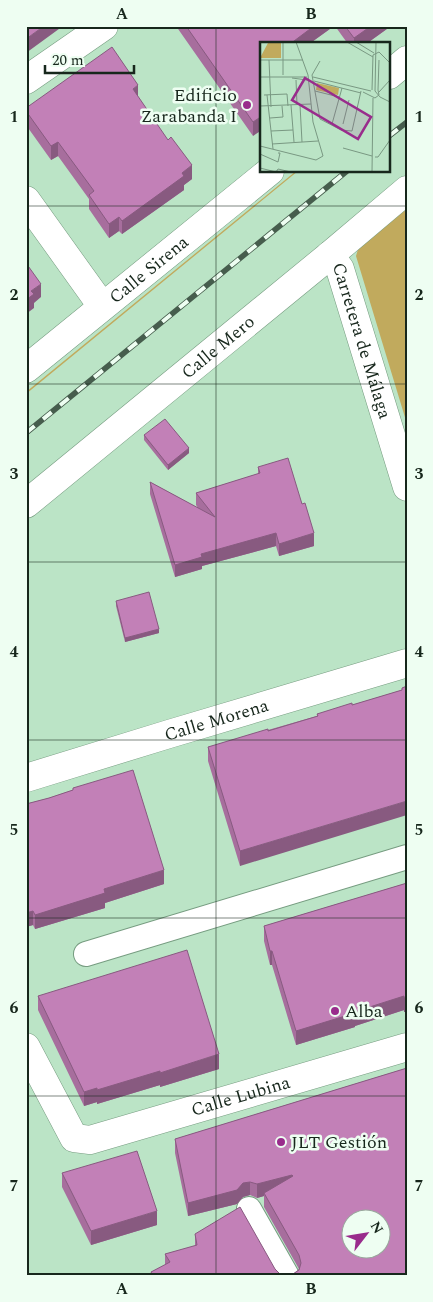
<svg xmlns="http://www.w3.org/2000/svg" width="433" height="1302" viewBox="0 0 433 1302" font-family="Spectral,serif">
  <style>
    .green { fill: #c1aa5d }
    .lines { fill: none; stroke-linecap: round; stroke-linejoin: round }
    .pedestrian-casing { stroke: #769c80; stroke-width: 26 }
    .minor-casing { stroke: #769c80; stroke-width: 29 }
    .tertiary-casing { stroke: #769c80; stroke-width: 29 }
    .pedestrian { stroke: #fff; stroke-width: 24 }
    .minor { stroke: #fff; stroke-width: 28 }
    .tertiary { stroke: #fff; stroke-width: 28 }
    .rail-casing { stroke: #465d4d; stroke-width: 5.5 }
    .rail { stroke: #eefef2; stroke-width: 4; stroke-dasharray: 11; stroke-linecap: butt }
    .wall { fill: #a76e9d }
    .shaded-wall { fill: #885a80 }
    .building { fill: #c280b7; stroke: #885a80; fill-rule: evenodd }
    .grid { fill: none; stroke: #17271c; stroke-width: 1; stroke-opacity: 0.55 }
    .poi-dot { fill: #992c8c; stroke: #eefef2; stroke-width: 2 }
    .labels { text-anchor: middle; stroke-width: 5; stroke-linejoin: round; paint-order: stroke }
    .poi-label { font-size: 18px; fill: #17271c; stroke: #eefef2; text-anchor: start }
    .street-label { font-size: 18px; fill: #17271c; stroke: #eefef2 }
    .inset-road { fill: none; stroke: #799882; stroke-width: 1 }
    .view { fill: #992c8c; fill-opacity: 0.15; stroke: #992c8c; stroke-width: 2.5 }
    .inset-edge { fill: none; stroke: #17271c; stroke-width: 2.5 }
    .neatline { fill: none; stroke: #17271c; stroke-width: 2 }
    .grid-label { font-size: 16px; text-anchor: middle; font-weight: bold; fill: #17271c }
  </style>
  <rect width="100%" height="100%" fill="#bbe4c6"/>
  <path class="green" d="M296,171H298L26,394V392Z
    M407,206V424L356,256L359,246Z"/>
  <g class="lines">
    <g class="pedestrian-casing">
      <path id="pedestrian" d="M86,954L407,857
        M249,1209L287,1276"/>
    </g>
    <g class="minor-casing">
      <g id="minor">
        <path d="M389,75L407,60"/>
        <path d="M26,80L104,26"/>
        <path d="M26,200L102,306"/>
        <path id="s1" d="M330,255L340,269L407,487"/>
        <path id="s2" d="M26,369L270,171"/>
        <path id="s3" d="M26,504L330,255L407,190"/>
      </g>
    </g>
    <g class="tertiary-casing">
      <g id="tertiary">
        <path id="s4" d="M26,778L169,734L407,663"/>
        <path id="s5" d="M26,1047L74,1138L90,1140L407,1047"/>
      </g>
    </g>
    <use href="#pedestrian" class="pedestrian"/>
    <use href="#minor" class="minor"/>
    <use href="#tertiary" class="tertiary"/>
    <g class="rail-casing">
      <path id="rail" d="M389,136L407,122
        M26,433L347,171"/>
    </g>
    <use href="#rail" class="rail"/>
  </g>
  <path class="wall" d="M176,26H334L309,44H262L253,136Z
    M335,26H391L366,44H348Z
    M138,97L192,179L184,185V190L122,234L119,231L109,238L89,209V199L58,156L51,160L26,125V108Z
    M144,435L189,453L168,470L144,440Z
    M258,467L314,546L279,556L276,546L202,566V569L175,577L150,494V482L198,508L196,505V493L258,474Z
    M116,601L159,633L125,642L116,606Z
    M407,686L240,866L208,761V747L317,716V714L352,705L402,690V688Z
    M73,788L164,884L105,903V908L35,929L33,925L26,927V804L49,798L73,790Z
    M407,883V1012H404V1010L355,1026V1027L296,1045L272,965H270L264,941V926Z
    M38,996L219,1069L160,1087V1085L97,1104V1102L84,1106L38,1010Z
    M407,1068V1276L293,1274L299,1269L264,1207V1196L257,1198L250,1195L243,1197L237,1204L188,1216L175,1153V1139Z
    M62,1173L157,1225L91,1245L62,1187Z
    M195,1234L275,1269L280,1274L286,1276H151V1272L165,1265V1254L195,1246Z"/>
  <path class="shaded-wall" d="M44,26H63L26,53V39Z
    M314,26H334L309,44H290Z
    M371,26H391L366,44H354V38Z
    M138,85V99L133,89Z
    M262,116V130L253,136V122Z
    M58,142V156L51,160V146Z
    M192,165V179L184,185V190L122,234V221Z
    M119,217V231L109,238V224Z
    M41,284V297L34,303V308L26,314V300L31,291Z
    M189,448V453L168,470V465Z
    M276,533V546L202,566V569L175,577V565L201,554Z
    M314,533V546L279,556V544Z
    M159,629V633L125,642V638Z
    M407,801V815L240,866V851Z
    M164,870V884L105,903V908L35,929V915L104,889Z
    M33,911V925L26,927V913Z
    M270,951H272V965H270Z
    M404,996V1010L355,1026V1027L296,1045V1031Z
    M407,997V1012H404V998Z
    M219,1054V1069L160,1087V1073Z
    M160,1071V1085L97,1104V1090Z
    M97,1088V1102L84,1106V1092Z
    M292,1175V1189L264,1193V1196L257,1198V1184Z
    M250,1182V1195L243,1197L237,1204L188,1216V1203L243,1183Z
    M157,1211V1225L91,1245V1231Z"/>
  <path class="building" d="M26,26H44L26,39Z
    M186,26H314L290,44H262V116L253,122Z
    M345,26H371L354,38Z
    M112,47L138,85L133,89L168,140L171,137L192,165L182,173L184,176L122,221L119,217L109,224L89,195L94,191L58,142L51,146L26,111V108Z
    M26,263L41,284L31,291L34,294L26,300Z
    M165,419L189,448L168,465L144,435Z
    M288,458L302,504L305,503L314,533L279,544L276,533L201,554L202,557L175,565L150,482L215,517L196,493L260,473L258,467Z
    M149,592L159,629L125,638L116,601Z
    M407,686V801L240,851L208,747L268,729V731L318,716L317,714L352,703V705L402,690V688Z
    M133,770L164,870L104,889L105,893L35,915L33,911L26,913V804L49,798L73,790V788Z
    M407,883V997L404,998V996L354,1012L355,1013L296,1031L272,951H270L264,926Z
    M187,950L219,1054L160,1073V1071L97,1090V1088L84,1092L38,996Z
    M407,1068V1276H287L293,1274L299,1270L301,1263L299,1255L264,1193L293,1176L292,1175L257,1184L250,1182L243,1183L237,1190L188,1203L175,1139ZM350,1220H380V1250H350Z
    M137,1151L157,1211L91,1231L62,1173Z
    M240,1207L275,1269L280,1274L286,1276H153L151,1272L170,1262L165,1254L197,1245L195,1234Z"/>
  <path class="grid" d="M216,26V1276M26,206H407M26,384H407M26,562H407M26,740H407M26,918H407M26,1096H407"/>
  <g class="poi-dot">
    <circle cx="247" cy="105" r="5"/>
    <circle cx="335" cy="1011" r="5"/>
    <circle cx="281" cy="1142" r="5"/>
  </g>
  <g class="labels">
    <g class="poi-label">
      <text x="237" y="101" text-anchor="end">Edificio<tspan x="237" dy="21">Zarabanda I</tspan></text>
      <text x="345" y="1017">Alba</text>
      <text x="291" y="1148">JLT Gestión</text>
    </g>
    <g class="street-label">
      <text dy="6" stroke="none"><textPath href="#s2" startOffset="158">Calle Sirena</textPath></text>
      <text dy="6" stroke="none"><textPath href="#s1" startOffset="92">Carretera de Málaga</textPath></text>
      <text dy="6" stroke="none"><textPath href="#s3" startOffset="248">Calle Mero</textPath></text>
      <text dy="6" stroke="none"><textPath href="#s4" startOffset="199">Calle Morena</textPath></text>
      <text dy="6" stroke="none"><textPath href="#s5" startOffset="276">Calle Lubina</textPath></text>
    </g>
  </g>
  <g transform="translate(260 42)">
    <rect width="130" height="130" fill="#bbe4c6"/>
    <path d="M8,1H21V16H0ZM57,41L79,46L78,53L56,48Z" fill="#c1aa5d"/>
    <path class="inset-road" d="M23,0V33M87,0L113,15M96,0L114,11M116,0L115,49L120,55L130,60M119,10L130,21M0,18H43M9,18L11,65M60,19L52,33L60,77L81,88L92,89L101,49M0,35H47M53,35L111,49M32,36L47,38M36,38L37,63M54,39L101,51M112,48L113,13L119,10M118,48L119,18M55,49L79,55M103,50L115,56L119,53L118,48M119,50L130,38M4,53L27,52L28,64M7,53L13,107M31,63L34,100M40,63L42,100M0,64L51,62M10,76L23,75L22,64M72,82L82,46M83,82L89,58M11,89L33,88M12,102L58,99M0,104L56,118L63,114L53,80L48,33L36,0M83,106L112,114M0,112L18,120L20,111H18M115,115H118L130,98M0,126L16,130M16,130L18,127L31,130M112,130L113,56"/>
    <path class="view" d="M45,36L111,75L98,97L32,58Z"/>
    <rect width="130" height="130" class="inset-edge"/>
  </g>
  <rect width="433" height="1302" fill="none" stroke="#eefef2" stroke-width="55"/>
  <g transform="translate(366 1234) rotate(59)"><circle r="24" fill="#eefef2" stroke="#98a89c"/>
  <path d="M0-4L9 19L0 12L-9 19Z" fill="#992c8c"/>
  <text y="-8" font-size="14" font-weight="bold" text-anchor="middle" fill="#17271c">N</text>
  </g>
  <path d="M45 65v8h89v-8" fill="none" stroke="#17271c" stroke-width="2.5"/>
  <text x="52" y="65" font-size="15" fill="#17271c" stroke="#eefef2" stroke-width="4" paint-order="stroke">20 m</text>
  <rect x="28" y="28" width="378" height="1246" class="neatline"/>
  <g class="grid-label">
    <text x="122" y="19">A</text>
    <text x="311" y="19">B</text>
    <text x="14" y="122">1</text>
    <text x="419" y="122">1</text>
    <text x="14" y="300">2</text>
    <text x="419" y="300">2</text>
    <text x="14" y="479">3</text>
    <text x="419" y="479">3</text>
    <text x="14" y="657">4</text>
    <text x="419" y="657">4</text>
    <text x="14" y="835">5</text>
    <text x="419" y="835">5</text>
    <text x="14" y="1013">6</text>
    <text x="419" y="1013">6</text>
    <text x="14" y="1191">7</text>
    <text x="419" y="1191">7</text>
    <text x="122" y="1294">A</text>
    <text x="311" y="1294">B</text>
  </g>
</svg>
